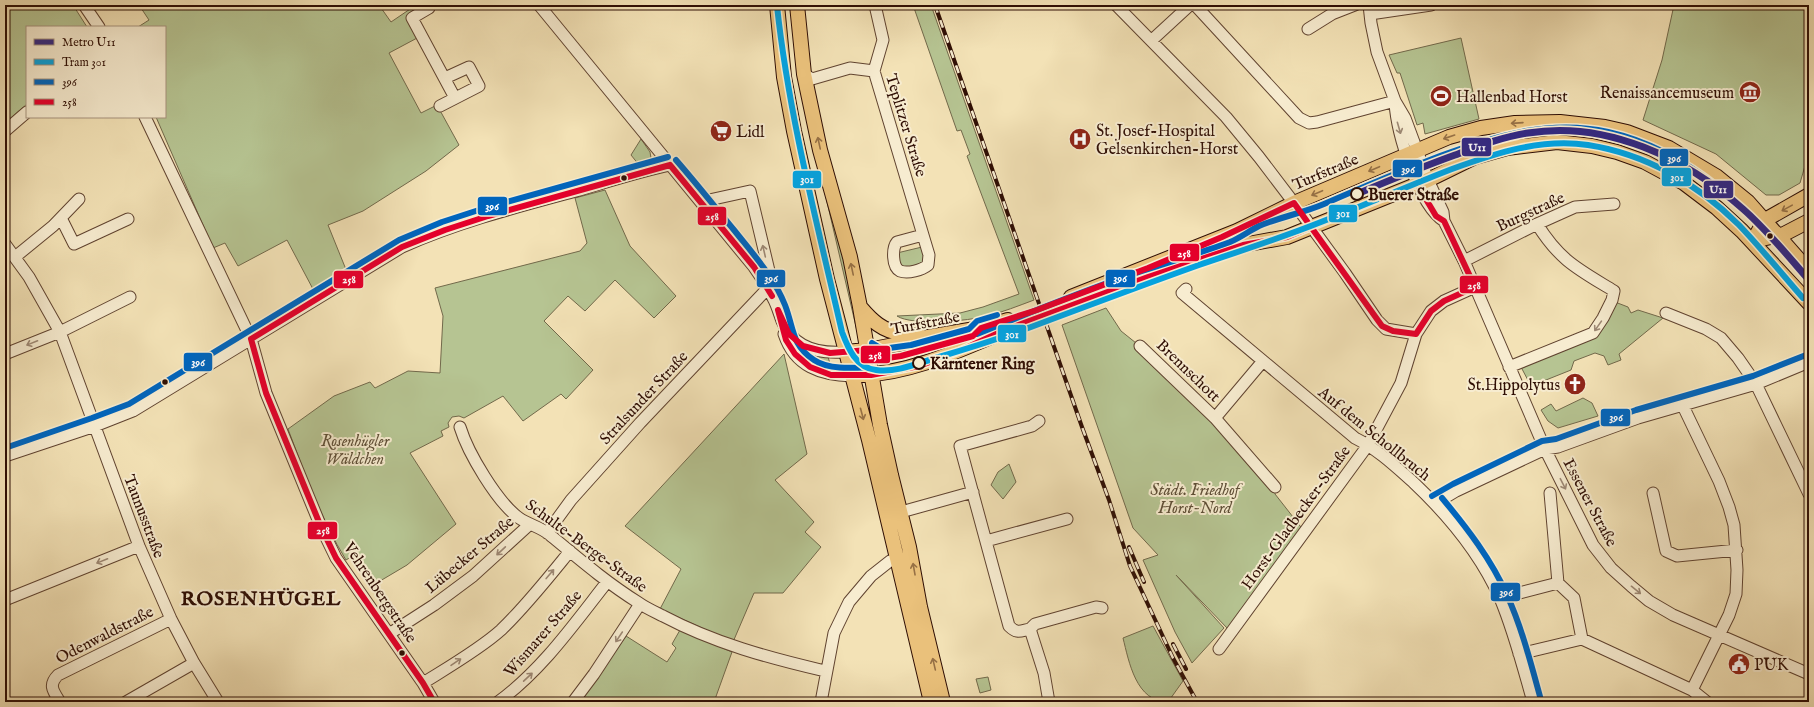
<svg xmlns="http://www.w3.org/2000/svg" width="1814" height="707" viewBox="0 0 1814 707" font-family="'IM FELL English',serif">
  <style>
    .green { fill: #b6c492; stroke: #72694b }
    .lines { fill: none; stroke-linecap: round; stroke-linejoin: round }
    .minor-casing { stroke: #604330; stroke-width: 13 }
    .major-casing { stroke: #2f0e04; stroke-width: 16 }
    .minor { stroke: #f7ecd0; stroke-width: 11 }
    .major { stroke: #eac17b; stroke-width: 14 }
    .tram { stroke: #2f0e04; stroke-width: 1 }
    .rail-casing { stroke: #2f0e04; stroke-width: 4 }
    .rail { stroke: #f7ecd0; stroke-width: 2.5; stroke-dasharray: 8; stroke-linecap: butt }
    .major-bridge-casing { stroke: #2f0e04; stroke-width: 16; stroke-linecap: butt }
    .major-bridge { stroke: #eac17b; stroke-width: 14 }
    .bus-1-casing { stroke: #f7ecd0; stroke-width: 9 }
    .bus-2-casing { stroke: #f7ecd0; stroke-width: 9 }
    .bus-1 { stroke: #0065bd; stroke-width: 6 }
    .bus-2 { stroke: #e4002b; stroke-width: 6 }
    .tram-1-casing { stroke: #f7ecd0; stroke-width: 9 }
    .tram-1 { stroke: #05a2de; stroke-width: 6 }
    .metro-1-casing { stroke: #f7ecd0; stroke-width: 10 }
    .metro-1 { stroke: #342a82; stroke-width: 7 }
    .oneway { stroke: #967045 }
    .oneway2 { stroke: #9d8874 }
    .bus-dot { fill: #2f0e04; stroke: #f7ecd0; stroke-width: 1.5 }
    .stop-dot { fill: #f7ecd0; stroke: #2f0e04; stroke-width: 2 }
    .labels { text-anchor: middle; stroke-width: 4; stroke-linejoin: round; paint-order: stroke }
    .poi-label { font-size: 16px; fill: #2f0e04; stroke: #f7ecd0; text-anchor: start }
    .street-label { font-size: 16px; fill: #2f0e04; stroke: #f7ecd0 }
    .stop-label { font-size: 16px; font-weight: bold; fill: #2f0e04; stroke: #f7ecd0; text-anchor: start }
    .park-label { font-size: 16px; font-style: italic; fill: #5e4e36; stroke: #f7ecd0 }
    .district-label { font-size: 20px; font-weight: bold; letter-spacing: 1px; fill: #2f0e04; stroke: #f7ecd0 }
    .line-badge { stroke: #f7ecd0; stroke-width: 1.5 }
    .badge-label { font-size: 11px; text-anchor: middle; font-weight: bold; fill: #fff }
  </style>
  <rect width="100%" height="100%" fill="#f3e2b6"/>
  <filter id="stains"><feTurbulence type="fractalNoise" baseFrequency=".005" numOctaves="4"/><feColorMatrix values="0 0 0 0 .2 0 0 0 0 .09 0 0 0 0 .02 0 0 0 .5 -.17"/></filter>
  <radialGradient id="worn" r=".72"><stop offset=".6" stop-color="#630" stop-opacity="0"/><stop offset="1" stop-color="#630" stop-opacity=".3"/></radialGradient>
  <path class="green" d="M5,5H73L87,27H27V104L5,123Z
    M139,5H379L391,22L416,5H420L407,15L419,37L389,53L421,113L437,105L459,145L426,171L363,211L328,225L347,272L314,291L287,240L238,266L225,243L213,248L156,117H165V27H138L149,20Z
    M913,5H931L1034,300C1018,306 1003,312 987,316C969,321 912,326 897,316L960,313L983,307L1019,294L967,156L970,154L961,130L957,131Z
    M1674,5H1809V152L1800,183L1779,195H1766L1716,154L1643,120L1662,60Z
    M1461,38L1479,119L1425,134L1423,123L1417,125L1400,73H1397L1389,55Z
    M1510,133V135L1490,139L1431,162L1428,160L1429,158L1434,156L1480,138Z
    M641,139L650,152L651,158L646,163L639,165L631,155Z
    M821,176L831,205L860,331H857Z
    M605,190L630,246L676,296L654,318L615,280L585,311L568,296L544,321L593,370L566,399L561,394L523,421L503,396L464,418L459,416L452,417L448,423L449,427L441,431L443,436L410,453L456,524L407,565L375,584L356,554L346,560C321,519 305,474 288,429L334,396L370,382L375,388L408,371L440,373L443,316L435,288L580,251L587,243L575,198Z
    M922,247L926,258L920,266L908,269L899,264L897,253Z
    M1615,302L1628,307L1631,313L1638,310L1663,318L1619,354L1621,360L1608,365L1604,356L1595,353L1574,361L1571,370L1531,386L1521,367L1589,339Z
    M1106,308L1121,331L1141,347L1275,488V494L1304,531L1228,629L1176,575L1224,628L1192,663L1175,632L1143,560L1158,555L1133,528L1062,325Z
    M793,344L828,357L832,370L808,362Z
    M784,354L807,454L775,480L814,522L805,532L821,547L783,593H754L733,642L660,609L681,569L625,526Z
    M1583,398L1592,403L1598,416L1558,428L1548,421L1541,410L1551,404L1556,411Z
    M1009,464L1016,482L1003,499L991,485L998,472Z
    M1153,626L1183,681L1168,702C1136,702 1129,662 1123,638Z
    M680,630L732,652L714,702H579L626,636L667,662L676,648L672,644Z
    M988,677L991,690L980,693L976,679Z"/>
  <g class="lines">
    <g class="minor-casing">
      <path id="minor" d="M84,5L99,27
        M427,5L429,8L412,18L455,98
        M539,5L754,267C761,277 768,287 773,298C777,305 779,313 782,321C793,348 818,354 845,352
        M1116,5L1226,117L1259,157L1294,203L1345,273L1377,320L1386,329L1416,334
        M1195,5L1299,118L1309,123L1317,122L1395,101
        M1369,5L1371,23L1377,52L1395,101L1405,118L1428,180L1443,212L1444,221L1464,261L1545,449L1593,545L1611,568L1631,586L1649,601L1673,615L1809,674
        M1370,14L1431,5
        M1308,29L1332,14L1355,5
        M1152,40L1190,5
        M874,71L883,40L875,5
        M804,74L812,79L850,68L874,71L923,235L897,242C892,248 892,267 900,271C908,274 922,270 928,265L929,255L923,235
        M1395,103C1397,133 1418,204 1444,221
        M440,106L479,86L469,67L445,78
        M145,117L251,339L266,393L321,527L336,558L423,683L434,702
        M5,131L27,112
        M61,218L74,244L128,219
        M5,244L29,277L60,332L139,546L171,619L194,663L218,702
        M15,257L53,226L79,199
        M1464,261L1537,224L1575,207L1614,204
        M1186,289L1182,293L1355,438C1377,449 1395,466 1413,482C1448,515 1480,553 1500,598C1514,631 1523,667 1533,702
        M1666,313L1706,329L1721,338L1738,358L1756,384L1809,494
        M784,334C795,367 821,375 852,376
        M1140,346L1215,418L1275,487
        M5,354L60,332L130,297
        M1509,367L1593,333L1603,318L1612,300L1614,291C1578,269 1560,261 1537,224
        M1683,406L1719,481L1729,507L1734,525L1737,570L1736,594L1729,615L1692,690
        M1215,418L1263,361
        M460,427C468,453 497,502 519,518C529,525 541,527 550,535C579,559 607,583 639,603C646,608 655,612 663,616C714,643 769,658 825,671
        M5,456L95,426L133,411L402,247C458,222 517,207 576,191C607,182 638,172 670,165
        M1550,493L1558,583L1574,598L1582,639
        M1653,493L1666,551L1677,556L1737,550
        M1436,503L1456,491L1545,449L1558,447L1638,418L1756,384L1809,362
        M901,512L973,492
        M547,533L571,500L640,423L768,288L770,284V275L750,191L709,200L703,204
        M986,541L1067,519
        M1500,598L1558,583
        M5,600L139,546
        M1030,629C1020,631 1017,634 1009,626L960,446L1032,426L1039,421
        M1030,629L1035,624L1096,607L1102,608
        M1030,629L1044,673L1049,702
        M389,634L434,605L473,576L529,525
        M1219,649L1368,445L1401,383L1416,334L1431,311L1444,301L1475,287
        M1519,654L1582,639L1692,690L1707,702
        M423,683C447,668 480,649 501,630C526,606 548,578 570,551
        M60,702C53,691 48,685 58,675L171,619
        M126,702L194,663
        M498,702C542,670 574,624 607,582
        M573,702L594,674L640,604
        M821,702L834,633L849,602L871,576L890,561L897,560"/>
    </g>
    <g class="major-casing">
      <path id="major" d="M777,5L784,77L794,131L827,279L869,440L931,702
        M797,5L804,74L820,150L850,257L860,307L880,425L891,475L909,547L920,607L943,702
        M1753,241L1765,220L1809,195
        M1753,241L1784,234L1809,221
        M1141,279L1243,245L1287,237L1428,180L1475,157L1507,148L1557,142L1592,146L1617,152L1645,162L1684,183L1717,208L1742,231L1809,303
        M1071,297L1237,231L1294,203L1449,137L1481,128L1515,123L1560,122L1605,127L1627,132L1669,148L1716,176L1748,202L1809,271
        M861,308C872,321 883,331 900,333C909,334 914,333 922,337
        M845,352L868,350L915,341L922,338L981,328L1008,320
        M862,375C923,372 974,342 1030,321"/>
    </g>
    <use href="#minor" class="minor"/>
    <use href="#major" class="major"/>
    <path class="tram" d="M1072,299L1095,294"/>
    <g class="rail-casing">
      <path id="rail" d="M935,5L1082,427L1109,500L1130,566L1173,658L1197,702
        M1129,547L1144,582
        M1173,644L1186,669"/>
    </g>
    <use href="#rail" class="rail"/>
    <g class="major-bridge-casing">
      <path id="major-bridge" d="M1030,321L1073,305"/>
    </g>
    <use href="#major-bridge" class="major-bridge"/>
    <g class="bus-1-casing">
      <path id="bus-1" d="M676,160C696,183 715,207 734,230C753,254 774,277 785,305C794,328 791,345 814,360C829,370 853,368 871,367
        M977,334C1026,314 1075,294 1124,277C1159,265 1195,255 1230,242C1240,238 1249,231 1259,226C1280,217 1303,213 1324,204C1363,187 1401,171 1440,156C1495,136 1550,119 1608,132C1694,151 1754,216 1809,281
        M872,343L882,349L911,345L969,329L977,321L997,315
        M5,448L92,418L129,404L399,240L442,222L485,208L668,157
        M1432,496L1453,484L1542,441L1556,439L1636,410L1753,376L1806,355
        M1442,498C1467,528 1491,559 1507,595C1522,628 1531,664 1541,700"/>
    </g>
    <g class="bus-2-casing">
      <path id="bus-2" d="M670,165L754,267
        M1417,184L1436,216L1444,221L1475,287L1444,301L1431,311L1416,334L1393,331L1382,326L1311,227Z
        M754,267L772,296
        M754,267L772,296
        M778,310L789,334L803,346L830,353L868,350L879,357L888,358L901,356L973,336L981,328L1037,310L1148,268L1222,237L1294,203L1311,227
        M778,310L786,340L795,354L810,367L831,375H871L919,366L957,352L1005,330L1148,277L1243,245L1287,237L1311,227
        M251,339L402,247L445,230L488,216L670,165
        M251,339L266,393L321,527L336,558L423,683L434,702"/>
    </g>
    <use href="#bus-1" class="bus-1"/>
    <use href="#bus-2" class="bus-2"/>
    <g class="tram-1-casing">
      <path id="tram-1" d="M777,6C789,117 817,223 842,332C848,348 856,368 876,370C897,373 918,363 939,357C970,348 1001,338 1031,327C1087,306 1143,285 1199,265C1240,251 1281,238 1321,222C1365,205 1408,186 1452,169C1496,153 1541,138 1588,145C1646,154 1698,184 1739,225C1761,248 1782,274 1803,298"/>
    </g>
    <use href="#tram-1" class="tram-1"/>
    <g class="metro-1-casing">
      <path id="metro-1" d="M1357,194C1390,180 1422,167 1455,155C1479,146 1502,137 1528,133C1606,120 1686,158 1743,209C1767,230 1788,256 1809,280"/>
    </g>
    <use href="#metro-1" class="metro-1"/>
  </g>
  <defs><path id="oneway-shaft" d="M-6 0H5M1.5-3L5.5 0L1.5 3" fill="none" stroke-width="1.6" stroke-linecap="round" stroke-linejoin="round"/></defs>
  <g class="oneway">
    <use href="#oneway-shaft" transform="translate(1517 123) rotate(176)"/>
    <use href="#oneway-shaft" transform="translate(1449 137) rotate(161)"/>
    <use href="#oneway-shaft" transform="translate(819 143) rotate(-102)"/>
    <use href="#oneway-shaft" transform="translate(1374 169) rotate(157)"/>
    <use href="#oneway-shaft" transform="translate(1317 193) rotate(157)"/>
    <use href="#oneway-shaft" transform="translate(1787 208) rotate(151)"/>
    <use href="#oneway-shaft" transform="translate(852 269) rotate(-102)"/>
    <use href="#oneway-shaft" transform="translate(862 414) rotate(75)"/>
    <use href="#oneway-shaft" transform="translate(914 569) rotate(-100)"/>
    <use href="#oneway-shaft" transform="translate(934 664) rotate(-103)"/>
  </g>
  <g class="oneway2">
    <use href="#oneway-shaft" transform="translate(1399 128) rotate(74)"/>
    <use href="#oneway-shaft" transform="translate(764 251) rotate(-103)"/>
    <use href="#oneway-shaft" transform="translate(1598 326) rotate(125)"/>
    <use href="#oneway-shaft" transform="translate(32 343) rotate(158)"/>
    <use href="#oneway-shaft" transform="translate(1563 484) rotate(63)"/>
    <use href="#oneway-shaft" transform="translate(501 551) rotate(137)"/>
    <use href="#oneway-shaft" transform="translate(102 561) rotate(158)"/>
    <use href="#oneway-shaft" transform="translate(550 574) rotate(-50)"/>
    <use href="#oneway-shaft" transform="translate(1636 590) rotate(39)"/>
    <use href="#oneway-shaft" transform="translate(619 637) rotate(124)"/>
    <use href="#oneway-shaft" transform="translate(456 662) rotate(-34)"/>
    <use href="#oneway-shaft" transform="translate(528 677) rotate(-43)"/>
  </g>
  <defs>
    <g id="museum-disc" transform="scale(1.15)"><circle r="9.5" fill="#8f2418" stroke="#f7ecd0"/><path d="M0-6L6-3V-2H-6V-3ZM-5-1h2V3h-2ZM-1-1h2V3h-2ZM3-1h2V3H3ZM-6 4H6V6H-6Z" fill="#fff"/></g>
    <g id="stadium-disc" transform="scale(1.15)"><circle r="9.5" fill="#8f2418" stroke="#f7ecd0"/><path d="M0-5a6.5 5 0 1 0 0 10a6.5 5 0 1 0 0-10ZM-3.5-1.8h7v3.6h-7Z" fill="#fff"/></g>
    <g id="supermarket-disc" transform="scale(1.15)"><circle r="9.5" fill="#8f2418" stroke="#f7ecd0"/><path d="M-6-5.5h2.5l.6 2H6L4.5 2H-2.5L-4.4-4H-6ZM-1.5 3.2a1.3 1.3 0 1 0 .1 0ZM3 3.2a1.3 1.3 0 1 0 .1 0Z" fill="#fff"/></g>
    <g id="hospital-disc" transform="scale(1.15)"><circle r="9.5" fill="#8f2418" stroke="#f7ecd0"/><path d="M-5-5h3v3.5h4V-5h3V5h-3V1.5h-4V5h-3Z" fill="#fff"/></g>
    <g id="church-disc" transform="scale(1.15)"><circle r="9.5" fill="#8f2418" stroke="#f7ecd0"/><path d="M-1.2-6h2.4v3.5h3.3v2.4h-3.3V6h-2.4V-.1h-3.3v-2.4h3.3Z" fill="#fff"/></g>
    <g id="civic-disc" transform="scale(1.15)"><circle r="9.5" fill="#8f2418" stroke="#f7ecd0"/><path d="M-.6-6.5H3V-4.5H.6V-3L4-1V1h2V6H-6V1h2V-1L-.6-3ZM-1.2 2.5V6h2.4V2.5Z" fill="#fff"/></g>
  </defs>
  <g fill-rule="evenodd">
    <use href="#museum-disc" x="1750" y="92"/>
    <use href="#stadium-disc" x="1441" y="96"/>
    <use href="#supermarket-disc" x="721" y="131"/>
    <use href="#hospital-disc" x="1080" y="139"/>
    <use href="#church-disc" x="1575" y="384"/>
    <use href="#civic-disc" x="1739" y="664"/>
  </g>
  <g class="bus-dot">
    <circle cx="624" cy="178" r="3.5"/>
    <circle cx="1770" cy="236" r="3.5"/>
    <circle cx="165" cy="382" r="3.5"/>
    <circle cx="402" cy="653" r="3.5"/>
  </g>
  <g class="stop-dot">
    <circle cx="1357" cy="194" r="6"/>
    <circle cx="919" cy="363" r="6"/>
  </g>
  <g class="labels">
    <g class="poi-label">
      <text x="1734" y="98" text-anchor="end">Renaissancemuseum</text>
      <text x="1456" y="102">Hallenbad Horst</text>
      <text x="1096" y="136">St. Josef-Hospital<tspan x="1096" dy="18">Gelsenkirchen-Horst</tspan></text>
      <text x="736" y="137">Lidl</text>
      <text x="1560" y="390" text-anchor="end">St.Hippolytus</text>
      <text x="1754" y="670">PUK</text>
    </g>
    <g class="street-label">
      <text transform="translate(907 125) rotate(73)" y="6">Teplitzer Straße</text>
      <text transform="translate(1325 171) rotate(-23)" y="6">Turfstraße</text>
      <text transform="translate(1530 211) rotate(-25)" y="6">Burgstraße</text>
      <text transform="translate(925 322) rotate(-11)" y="6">Turfstraße</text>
      <text transform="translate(1189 370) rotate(44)" y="6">Brennschott</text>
      <text transform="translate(643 397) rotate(-47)" y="6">Stralsunder Straße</text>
      <text transform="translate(1375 433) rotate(39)" y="6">Auf dem Schollbruch</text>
      <text transform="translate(1591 502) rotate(62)" y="6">Essener Straße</text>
      <text transform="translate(145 516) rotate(69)" y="6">Taunusstraße</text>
      <text transform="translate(1295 517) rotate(-54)" y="6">Horst-Gladbecker-Straße</text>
      <text transform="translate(587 545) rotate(36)" y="6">Schulte-Berge-Straße</text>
      <text transform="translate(469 554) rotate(-40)" y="6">Lübecker Straße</text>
      <text transform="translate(381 592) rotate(56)" y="6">Vehrenbergstraße</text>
      <text transform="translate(542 633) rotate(-49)" y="6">Wismarer Straße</text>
      <text transform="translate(104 634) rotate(-27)" y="6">Odenwaldstraße</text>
    </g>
    <g class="stop-label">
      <text x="1368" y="200">Buerer Straße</text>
      <text x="930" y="369">Kärntener Ring</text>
    </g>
    <g class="park-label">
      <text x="355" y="446">Rosenhügler<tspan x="355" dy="18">Wäldchen</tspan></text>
      <text x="1195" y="495">Städt. Friedhof<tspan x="1195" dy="18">Horst-Nord</tspan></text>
    </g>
    <g class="district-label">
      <text x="261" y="605">ROSENHÜGEL</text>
    </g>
  </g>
  <g class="line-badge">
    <rect x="1461" y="137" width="31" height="20" rx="4" fill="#342a82"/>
    <rect x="1659" y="148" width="30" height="19" rx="4" fill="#0065bd"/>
    <rect x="1392" y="159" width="31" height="19" rx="4" fill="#0065bd"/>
    <rect x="1661" y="167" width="31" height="20" rx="4" fill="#05a2de"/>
    <rect x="792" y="170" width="30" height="19" rx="4" fill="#05a2de"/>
    <rect x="1703" y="180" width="31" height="19" rx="4" fill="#342a82"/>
    <rect x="477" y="196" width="31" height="20" rx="4" fill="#0065bd"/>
    <rect x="1328" y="204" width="30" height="19" rx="4" fill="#05a2de"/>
    <rect x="697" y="206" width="30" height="20" rx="4" fill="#e4002b"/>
    <rect x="1169" y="243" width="31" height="19" rx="4" fill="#e4002b"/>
    <rect x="1105" y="269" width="31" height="19" rx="4" fill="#0065bd"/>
    <rect x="756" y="269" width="30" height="19" rx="4" fill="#0065bd"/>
    <rect x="333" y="270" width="31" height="19" rx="4" fill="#e4002b"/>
    <rect x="1459" y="275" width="30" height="19" rx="4" fill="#e4002b"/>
    <rect x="997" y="324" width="30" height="19" rx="4" fill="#05a2de"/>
    <rect x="860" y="345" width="31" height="19" rx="4" fill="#e4002b"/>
    <rect x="183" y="352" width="30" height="20" rx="4" fill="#0065bd"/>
    <rect x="1600" y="408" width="31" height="19" rx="4" fill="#0065bd"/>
    <rect x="307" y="521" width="31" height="19" rx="4" fill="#e4002b"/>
    <rect x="1490" y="582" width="31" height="20" rx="4" fill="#0065bd"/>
  </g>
  <g class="badge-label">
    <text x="1477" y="151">U11</text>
    <text x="1674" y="162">396</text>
    <text x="1408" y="173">396</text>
    <text x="1677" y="181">301</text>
    <text x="807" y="183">301</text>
    <text x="1718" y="193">U11</text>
    <text x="492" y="210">396</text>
    <text x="1343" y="217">301</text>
    <text x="712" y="220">258</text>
    <text x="1184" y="257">258</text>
    <text x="1120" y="282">396</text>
    <text x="771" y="282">396</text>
    <text x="349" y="283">258</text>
    <text x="1474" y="289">258</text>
    <text x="1012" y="338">301</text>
    <text x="875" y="359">258</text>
    <text x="198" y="366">396</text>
    <text x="1616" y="421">396</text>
    <text x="323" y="534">258</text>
    <text x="1506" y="596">396</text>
  </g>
  <rect width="1814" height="707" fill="none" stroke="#f3e2b6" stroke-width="20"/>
  <rect x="6" y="6" width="1802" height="695" fill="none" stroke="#2f0e04" stroke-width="2"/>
  <rect x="10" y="10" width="1794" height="687" fill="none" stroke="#2f0e04"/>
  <rect x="26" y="26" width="140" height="92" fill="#f7ecd0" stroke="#a7937e"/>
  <rect x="34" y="39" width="20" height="6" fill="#342a82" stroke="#a7937e"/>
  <text x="62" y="46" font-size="12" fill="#2f0e04">Metro U11</text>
  <rect x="34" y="59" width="20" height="6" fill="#05a2de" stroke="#a7937e"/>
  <text x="62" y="66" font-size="12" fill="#2f0e04">Tram 301</text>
  <rect x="34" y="79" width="20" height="6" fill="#0065bd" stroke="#a7937e"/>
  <text x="62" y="86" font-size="12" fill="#2f0e04">396</text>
  <rect x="34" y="99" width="20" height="6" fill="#e4002b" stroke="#a7937e"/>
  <text x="62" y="106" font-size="12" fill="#2f0e04">258</text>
  <rect width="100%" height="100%" filter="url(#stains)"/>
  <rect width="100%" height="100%" fill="url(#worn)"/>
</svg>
